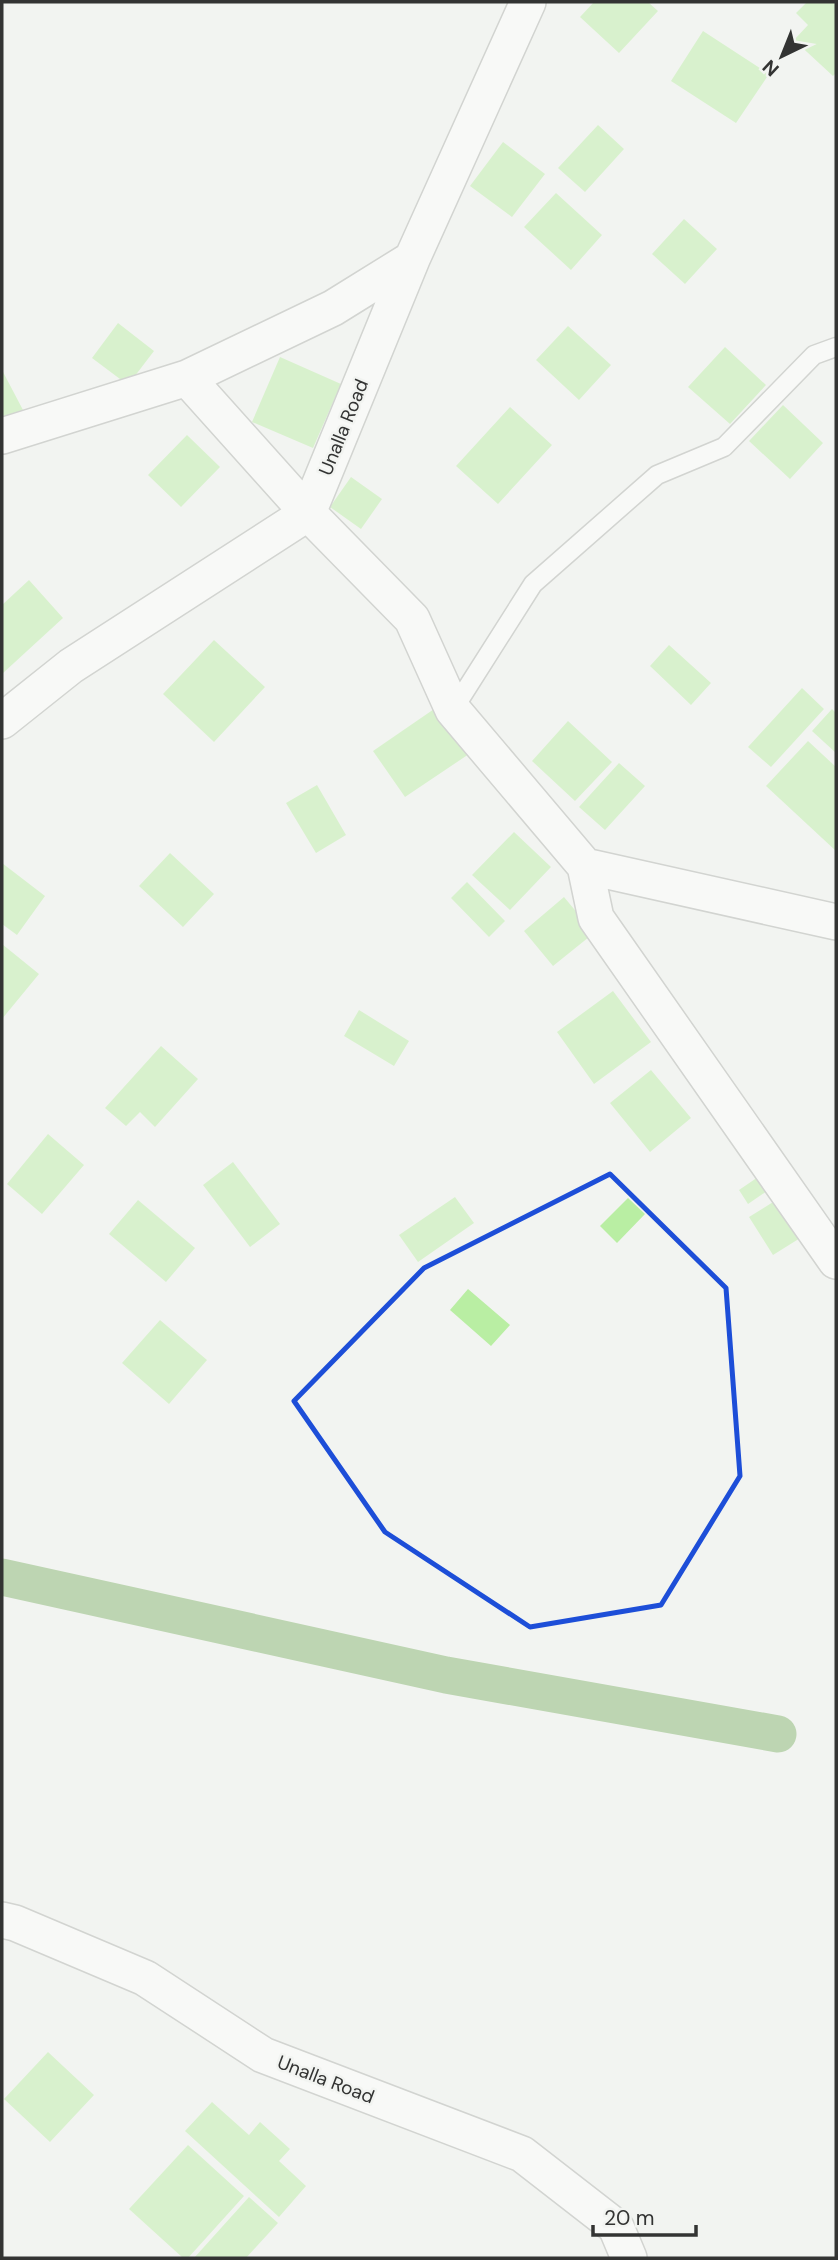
<svg xmlns="http://www.w3.org/2000/svg" width="838" height="2260" viewBox="0 0 838 2260" font-family="'DM Sans',sans-serif">
  <style>
    .lines { fill: none; stroke-linecap: round; stroke-linejoin: round }
    .canal { stroke: #7caf66; stroke-width: 37 }
    .building { fill: #b9eea3 }
    .lane-casing { stroke: #abadaa; stroke-width: 21 }
    .street-casing { stroke: #abadaa; stroke-width: 38 }
    .lane { stroke: #fff; stroke-width: 18 }
    .street { stroke: #fff; stroke-width: 35 }
    .marked { fill: none; stroke: #1d4ed8; stroke-width: 5; stroke-linejoin: round }
    .labels { text-anchor: middle; stroke-width: 5; stroke-linejoin: round; paint-order: stroke }
    .street-label { font-size: 19px; fill: #333433; stroke: #f2f4f1 }
  </style>
  <rect width="100%" height="100%" fill="#f2f4f1"/>
  <g class="lines">
    <path class="canal" d="M2,1577L446,1675L778,1734"/>
  </g>
  <path class="building" d="M594,2H648L658,11L619,53L580,17Z
    M807,2H836V73L833,76L794,40L808,25L796,13Z
    M703,31L769,74L736,123L671,81Z
    M598,125L624,149L585,192L558,168Z
    M503,142L545,174L512,217L470,186Z
    M556,193L602,235L571,270L524,227Z
    M684,219L717,249L685,284L652,254Z
    M118,323L154,351L128,385L92,358Z
    M568,326L611,365L579,400L536,360Z
    M725,347L766,385L730,424L688,387Z
    M280,357L341,384L313,448L252,422Z
    M2,370L23,410L2,421Z
    M783,405L823,443L790,479L749,441Z
    M510,407L552,445L498,504L456,466Z
    M187,435L220,467L181,507L148,475Z
    M351,477L382,499L361,529L330,507Z
    M29,580L63,618L2,674V605Z
    M214,640L265,687L214,742L163,694Z
    M669,645L711,683L691,705L650,666Z
    M802,688L824,709L771,767L748,747Z
    M437,707L469,754L405,797L373,751Z
    M832,709L836,713V753L812,731Z
    M568,721L612,762L575,801L532,761Z
    M808,741L836,767V851L766,786Z
    M619,763L645,786L605,830L579,807Z
    M317,785L346,835L316,853L286,803Z
    M514,832L551,867L510,910L472,875Z
    M170,853L214,894L183,927L139,886Z
    M2,863L45,896L17,935L2,924Z
    M467,882L505,921L489,937L451,898Z
    M564,897L594,933L553,966L524,931Z
    M2,944L39,974L2,1019Z
    M613,991L651,1042L594,1084L557,1032Z
    M359,1010L409,1041L394,1066L344,1036Z
    M161,1046L198,1079L155,1127L140,1112L126,1126L105,1108Z
    M651,1070L691,1118L650,1152L610,1103Z
    M48,1134L84,1165L42,1214L7,1184Z
    M233,1162L280,1224L250,1247L203,1185Z
    M761,1175L770,1189L748,1204L739,1190Z
    M455,1197L474,1223L418,1262L399,1235Z
    M781,1197L805,1235L773,1255L749,1217Z
    M628,1198L645,1214L617,1243L600,1226Z
    M138,1200L195,1248L166,1282L109,1234Z
    M468,1289L510,1325L491,1346L450,1310Z
    M160,1320L207,1360L169,1404L122,1363Z
    M48,2052L94,2095L50,2142L4,2099Z
    M212,2102L249,2135L260,2122L290,2149L279,2161L306,2186L279,2217L185,2131Z
    M188,2145L244,2196L188,2258H183L129,2209Z
    M249,2197L278,2223L246,2258H194Z"/>
  <g class="lines">
    <g class="lane-casing">
      <path id="lane" d="M453,710L533,584L657,475L724,447L814,355L836,347"/>
    </g>
    <g class="street-casing">
      <path id="street" d="M187,378L308,513L412,619L453,710L585,866L596,918L836,1261
        M2,436L187,378L333,308L412,259
        M2,721L71,666L308,513L412,259L528,2
        M585,866L836,922
        M2,1920L15,1923L145,1978L263,2055L522,2154L616,2227L629,2258"/>
    </g>
    <use href="#lane" class="lane"/>
    <use href="#street" class="street"/>
  </g>
  <path d="M0 0H838V2260H0ZM610,1174L726,1288L740,1476L661,1605L530,1627L385,1532L294,1401L424,1268Z" fill="#f2f4f1" fill-opacity=".55" fill-rule="evenodd"/>
  <path class="marked" d="M610,1174L726,1288L740,1476L661,1605L530,1627L385,1532L294,1401L424,1268Z"/>
  <g class="labels">
    <g class="street-label">
      <text transform="translate(343 427) rotate(-68)" y="7">Unalla Road</text>
      <text transform="translate(326 2079) rotate(21)" y="7">Unalla Road</text>
    </g>
  </g>
  <rect width="838" height="2260" fill="none" stroke="#333433" stroke-width="7"/>
  <g transform="translate(782 56) rotate(223)" stroke="#f2f4f1" stroke-width="5" paint-order="stroke">
  <path d="M0-5L12 26L0 18L-12 26Z" fill="#333433"/>
  <text y="-10" font-size="19" font-weight="bold" text-anchor="middle" fill="#333433">N</text>
  </g>
  <path d="M593 2225v10h103v-10" fill="none" stroke="#333433" stroke-width="3.5"/>
  <text x="604" y="2225" font-size="21" fill="#333433" stroke="#f2f4f1" stroke-width="5" paint-order="stroke">20 m</text>
</svg>
